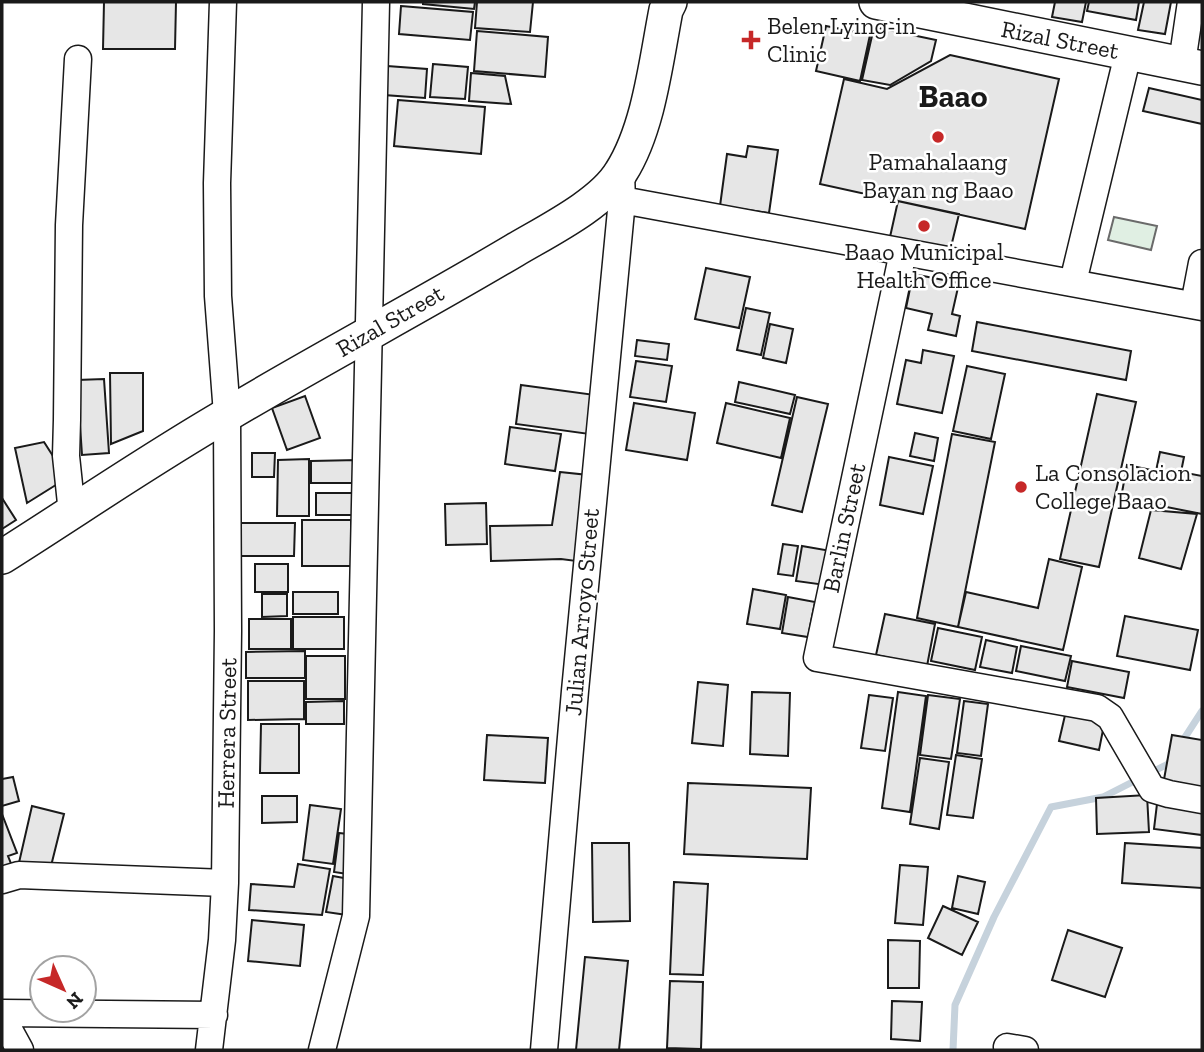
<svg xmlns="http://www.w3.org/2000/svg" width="1204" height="1052" viewBox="0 0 1204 1052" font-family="'Zilla Slab',serif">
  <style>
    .green { fill: #e0efe3; stroke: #6a6a6a; stroke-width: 2 }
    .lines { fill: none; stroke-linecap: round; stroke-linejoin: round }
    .stream { stroke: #c6d2dc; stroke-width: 7 }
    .building { fill: #e6e6e6; stroke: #1a1a1a; stroke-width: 2 }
    .minor-casing { stroke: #1a1a1a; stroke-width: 29 }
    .major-casing { stroke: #1a1a1a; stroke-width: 36 }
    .minor { stroke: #fff; stroke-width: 26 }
    .major { stroke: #fff; stroke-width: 33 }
    .poi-dot { fill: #c62828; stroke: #fff; stroke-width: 2.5 }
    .labels { text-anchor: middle; stroke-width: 5; stroke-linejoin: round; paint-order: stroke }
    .poi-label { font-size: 24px; fill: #1a1a1a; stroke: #fff; text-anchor: start }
    .street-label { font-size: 24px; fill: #1a1a1a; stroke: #fff }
    .district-label { font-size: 32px; font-weight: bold; fill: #1a1a1a; stroke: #fff }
  </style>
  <rect width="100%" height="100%" fill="#fff"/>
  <path class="green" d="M1114,217L1157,226L1151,250L1108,240Z"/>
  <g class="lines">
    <path class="stream" d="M1180,745L1202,711
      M953,1050L955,1005L994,917L1051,807L1103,797L1168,764L1172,758"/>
  </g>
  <path class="building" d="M104,2H176L175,49H103Z
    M423,2H475L474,9L423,4Z
    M477,2H533L530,32L475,28Z
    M1055,2H1086L1082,22L1052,17Z
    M1089,2H1139L1136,20L1087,11Z
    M1144,2H1171L1165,34L1138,30Z
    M401,6L473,12L470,40L399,34Z
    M826,26L870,35L860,81L816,71Z
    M874,27L936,40L931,61L890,85L862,80Z
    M477,31L548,37L545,77L474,71Z
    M950,55L1059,79L1025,229L820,184L844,79L887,89Z
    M433,64L468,67L465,99L430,97Z
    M387,66L427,69L425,98L384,95Z
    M471,73L505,76L511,104L469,101Z
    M1149,88L1202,100V124L1143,111Z
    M398,100L485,107L481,154L394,146Z
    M748,146L778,150L769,213L720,206L727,154L746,157Z
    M898,201L959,214L950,251L890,237Z
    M706,268L750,277L739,328L695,319Z
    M913,274L959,283L952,314L960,316L956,336L928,330L932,314L906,308Z
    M746,308L770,313L761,355L737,350Z
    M977,322L1131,351L1126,380L972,351Z
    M770,324L793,329L786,363L763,358Z
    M637,340L669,344L667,360L635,356Z
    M923,350L954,356L942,413L897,404L906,360L921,363Z
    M636,361L672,366L666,402L630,397Z
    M967,366L1005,374L991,439L953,431Z
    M110,373H143V431L111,444Z
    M104,379L109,453L82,455L77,380Z
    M739,382L795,395L790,414L735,402Z
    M521,385L595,395L589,434L516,424Z
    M1097,394L1136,402L1099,567L1060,559Z
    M305,396L320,438L287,450L272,408Z
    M797,397L828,404L802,512L772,505Z
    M634,403L695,413L687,460L626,450Z
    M726,403L790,418L781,458L717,443Z
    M510,427L561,434L555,471L505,464Z
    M915,433L938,438L934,461L910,456Z
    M952,434L995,442L958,627L917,618Z
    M44,442L67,478L27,503L15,448Z
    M1160,452L1184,457L1181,472L1202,476V514L1121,498L1127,465L1156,471Z
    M252,453H275L274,477H252Z
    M889,457L933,466L923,514L880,505Z
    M309,459V516H277L278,460Z
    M358,460V483H311V461Z
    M560,472L588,475L576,561L561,559L491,561L490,526L552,525Z
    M316,493H357V515H316Z
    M2,498L16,520L2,529Z
    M486,503L487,544L446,545L445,504Z
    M1151,510L1197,514L1181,569L1139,558Z
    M302,520H351V566H302Z
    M241,523H295L294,556H241Z
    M783,544L798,546L793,576L778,574Z
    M802,546L831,551L825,585L796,581Z
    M1049,559L1082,567L1063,650L958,627L966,592L1038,608Z
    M255,564H288V592H255Z
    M753,589L786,595L780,629L747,624Z
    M293,592H338V614H293Z
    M262,594H287V616L262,617Z
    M788,597L815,602L808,637L782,633Z
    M885,614L935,624L927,666L876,655Z
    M1125,616L1198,630L1190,670L1117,656Z
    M293,617H344V649H293Z
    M249,619H291V649H249Z
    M938,628L982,637L975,670L931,661Z
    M986,640L1017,647L1012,673L980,667Z
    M1021,646L1071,656L1065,681L1016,671Z
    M305,651V678H246V652Z
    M306,656H345V699H306Z
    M1072,661L1129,672L1124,698L1067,687Z
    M248,681H304V719L248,720Z
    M698,682L728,685L723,746L692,743Z
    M752,692L790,693L788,756L750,754Z
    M898,692L926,696L910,812L882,808Z
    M869,695L893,698L885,751L861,748Z
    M928,695L960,699L951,759L920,755Z
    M344,701V724H306V702Z
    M964,701L988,704L981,756L957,753Z
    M1066,711L1105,720L1099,750L1059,741Z
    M261,724H299V773H260Z
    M487,735L548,738L545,783L484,780Z
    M1172,735L1202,740V791L1163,785Z
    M956,755L982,759L973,818L947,815Z
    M920,758L949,762L939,829L910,824Z
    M13,777L19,801L2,806V779Z
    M688,783L811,788L807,859L684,854Z
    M1147,795L1149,832L1097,834L1096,798Z
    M262,796H297V822L262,823Z
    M1157,804L1202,810V835L1154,829Z
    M310,805L341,809L333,864L303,860Z
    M32,806L64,814L49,874L18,867Z
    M2,814L17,853L8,856L12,866L2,870Z
    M339,833L366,836L361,876L334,872Z
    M592,843H629L630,921L593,922Z
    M1125,843L1202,848V888L1122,883Z
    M298,864L330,869L322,915L249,910L251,884L294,887Z
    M900,865L928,867L923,925L895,923Z
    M333,876L360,881L354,916L326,912Z
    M958,876L985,882L978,914L952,908Z
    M674,882L708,884L703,975L670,974Z
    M943,906L978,922L962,955L928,938Z
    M252,920L304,925L300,966L248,961Z
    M1068,930L1122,948L1105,997L1052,980Z
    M888,940L920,941L919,988H888Z
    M585,957L628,961L619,1050H576Z
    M670,981L703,982L701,1049L667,1048Z
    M892,1001L922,1002L920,1041L891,1039Z"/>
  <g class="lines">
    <g class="minor-casing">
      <path id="minor" d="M1182,63L1191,2
        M622,200L1202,307
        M903,252L817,658L1097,708L1110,717L1152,789L1169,794L1202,800
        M1073,282L1128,54
        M1194,305L1202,263
        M72,513L66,456L67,420L69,225L78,59
        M2,880L19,875L225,883
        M2,1013L214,1015
        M2,1017L20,1050
        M1007,1047L1025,1050
        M209,1050L222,940L225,883L228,631L227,414L218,296L217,183L223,2
        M322,1050L356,916L376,2
        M544,1050L575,691L622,200L621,174"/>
    </g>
    <g class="major-casing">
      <path id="major" d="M876,2L1202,68
        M2,557C78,509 152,458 230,413C324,357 421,306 515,250C547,231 602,204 621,172C649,128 656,61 666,10L670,2"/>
    </g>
    <use href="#minor" class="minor"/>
    <use href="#major" class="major"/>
  </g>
  <g class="poi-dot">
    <path d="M747.5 29.5h7v7h7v7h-7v7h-7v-7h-7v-7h7z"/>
    <circle cx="938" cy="137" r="7"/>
    <circle cx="924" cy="226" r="7"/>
    <circle cx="1021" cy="487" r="7"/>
  </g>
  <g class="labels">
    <g class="poi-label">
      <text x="767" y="34">Belen Lying-in<tspan x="767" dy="28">Clinic</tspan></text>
      <text x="938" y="170" text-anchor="middle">Pamahalaang<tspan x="938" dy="28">Bayan ng Baao</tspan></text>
      <text x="924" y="260" text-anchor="middle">Baao Municipal<tspan x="924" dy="28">Health Office</tspan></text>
      <text x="1035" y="481">La Consolacion<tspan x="1035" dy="28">College Baao</tspan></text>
    </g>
    <g class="street-label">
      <text transform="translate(1060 40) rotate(11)" y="8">Rizal Street</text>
      <text transform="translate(390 321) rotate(-30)" y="8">Rizal Street</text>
      <text transform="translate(844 528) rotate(-78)" y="8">Barlin Street</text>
      <text transform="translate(582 612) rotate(-85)" y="8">Julian Arroyo Street</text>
      <text transform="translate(227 733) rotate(-89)" y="8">Herrera Street</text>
    </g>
    <g class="district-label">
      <text x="953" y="107">Baao</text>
    </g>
  </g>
  <rect width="1204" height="1052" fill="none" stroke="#1a1a1a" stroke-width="7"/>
  <g transform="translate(63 989) rotate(135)"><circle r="33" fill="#ffffff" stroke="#a3a3a3" stroke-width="2"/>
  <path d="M0-5L12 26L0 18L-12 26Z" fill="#c62828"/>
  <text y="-10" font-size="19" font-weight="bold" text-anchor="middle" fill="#1a1a1a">N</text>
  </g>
</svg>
